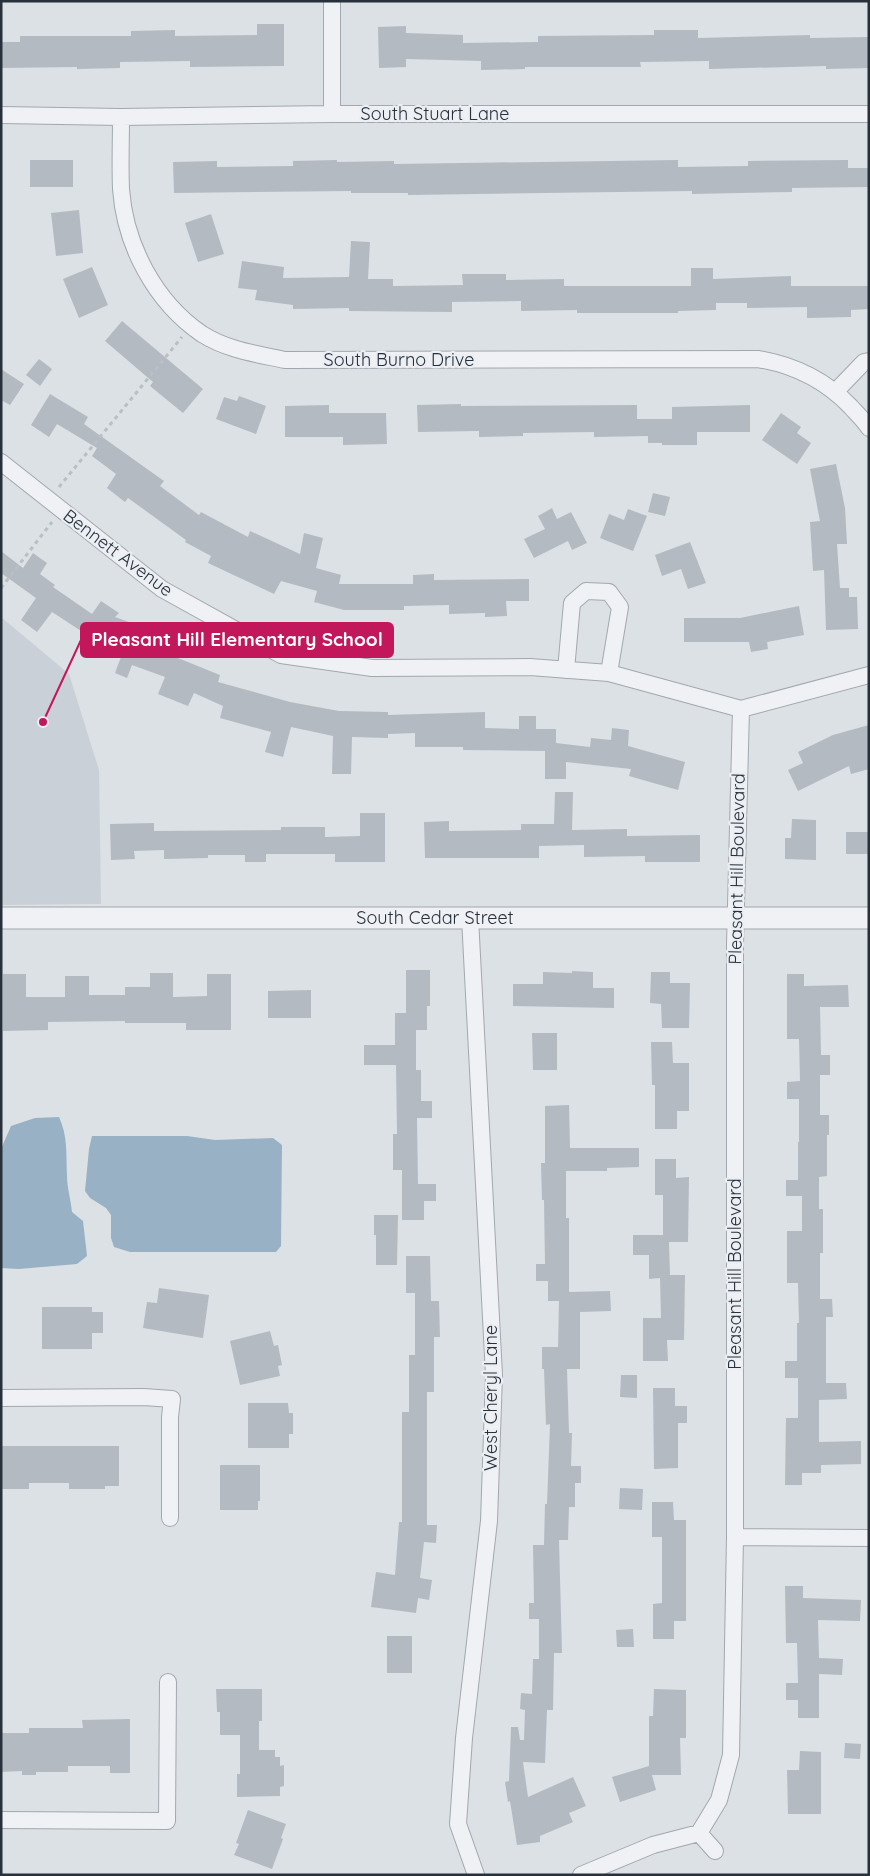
<svg xmlns="http://www.w3.org/2000/svg" width="870" height="1876" viewBox="0 0 870 1876" font-family="Quicksand,sans-serif">
  <style>
    .built { fill: #cad0d7 }
    .water { fill: #99b1c4 }
    .building { fill: #b4bac2 }
    .lines { fill: none; stroke-linecap: round; stroke-linejoin: round }
    .minor-casing { stroke: #a2a8af; stroke-width: 18 }
    .tertiary-casing { stroke: #a2a8af; stroke-width: 23 }
    .path { stroke: #bbbfc4; stroke-width: 3; stroke-dasharray: 4 4; stroke-linecap: butt }
    .minor { stroke: #eff1f4; stroke-width: 16 }
    .tertiary { stroke: #eff1f4; stroke-width: 21 }
    .labels { text-anchor: middle; stroke-width: 4.5; stroke-linejoin: round; paint-order: stroke }
    .street-label { font-size: 18px; fill: #27303b; stroke: #ebeff3 }
    .leader { fill: none; stroke: #c2185b; stroke-width: 2 }
    .callout-dot { fill: #c2185b; stroke: #ebeff3; stroke-width: 2 }
    .callout { fill: #c2185b; stroke: #c2185b; stroke-width: 2 }
    .callout-label { font-size: 19px; text-anchor: middle; font-weight: bold; fill: #fff }
  </style>
  <rect width="100%" height="100%" fill="#dce1e5"/>
  <path class="built" d="M1,617L69,674L99,770L101,904L1,905Z"/>
  <path class="water" d="M59,1117C68,1136 66,1155 67,1176C67,1188 71,1200 72,1212L83,1221L87,1256L77,1264L19,1269L1,1268V1149L11,1126L35,1118Z
    M92,1136H187L215,1140L273,1138L282,1145L281,1246L276,1252H130L114,1247L111,1238V1215L106,1208L90,1198L85,1191L89,1149Z"/>
  <path class="building" d="M257,24H284V66L190,67V61L120,62V68L77,69V67L1,68V42H20V36H131V31L175,30V36L257,35Z
    M406,26V33L463,35V43L538,42V36L654,35V30H698V38L810,35V38L869,37V68L826,69V66L709,69V61L640,62L641,67H525V69L481,70V61L406,59V67L379,68L378,27Z
    M30,160H73V187H30Z
    M337,160V162L394,161V164L678,160V167L748,166V161L848,160V168H869V187L792,188V192L692,194V191L408,195V193H351V191L174,193L173,162L217,161V167L293,166V161Z
    M79,210L83,253L56,256L51,213Z
    M211,214L224,254L198,262L185,223Z
    M351,241L370,242L368,279H393V286L463,285L462,274H506V280L564,279V286H691V268H713V279L791,276V286H869V309L851,310V317L807,318V307L747,308V303H716V310L678,311V313H577V310L521,311V301L452,302V312L349,311V308L293,309V305L255,300L257,290L238,288L242,261L284,267L283,278L349,277Z
    M92,267L108,305L79,318L63,279Z
    M122,321L203,389L183,413L150,386L153,382L105,341Z
    M39,359L52,369L40,386L26,375Z
    M1,369L24,384L10,405L1,400Z
    M50,394L88,417L84,424L164,481L160,486L199,515L201,512L248,537L250,531L300,554L304,533L323,538L316,568L341,575L339,584H413V575L434,574V580L529,579V601H506L507,616L485,617V613L449,614V605L404,606V610H344L314,602L317,591L281,581L274,594L208,563L211,556L185,542L186,540L128,498L125,502L107,488L116,474L92,456L97,448L57,424L49,437L31,425Z
    M239,396L266,406L256,434L216,419L224,397L237,401Z
    M461,404V406L637,405V419H672V407L750,405V432H697V445H662V443H648V436L594,437V432L523,433V436L479,437V431L418,432L417,405Z
    M329,405V413H386L387,444L343,445V437H285V406Z
    M781,413L801,427L797,433L811,443L797,464L762,440Z
    M836,464L845,508L847,544H837L840,588H849V597H857L858,629L826,630L824,570L813,571L810,522L820,521L810,469Z
    M653,493L670,497L665,516L648,512Z
    M552,508L557,519L571,512L587,543L572,550L568,541L534,558L524,539L545,529L538,516Z
    M628,509L647,516L633,551L600,538L609,514L624,520Z
    M690,542L706,583L688,589L681,569L662,576L655,555Z
    M1,551L23,568L33,553L47,563L40,574L55,585L53,587L92,614L101,601L119,613L115,617L140,626L136,639L164,650L163,652L220,675L218,682L290,702L339,711L388,712V715L485,712V728L519,729V716H536V729H556V743L590,747L591,738L611,740L612,728L629,730L628,746L685,762L678,790L629,776L631,769L566,762V779H545V751L463,750V747H415V733L388,734V738L352,737L351,774H332L333,736L291,727L283,757L265,752L271,732L220,718L223,706L194,693L188,706L158,694L165,677L132,665L127,678L115,673L121,657L52,612L37,632L21,620L36,598L1,573Z
    M799,606L804,635L767,642L768,649L751,652L749,642H684V618H740Z
    M869,725V769L851,774L849,766L798,791L788,770L803,763L798,752L833,735Z
    M555,792H573L572,830L627,829V836L700,835V862H645V856L584,857V845L539,846V858H425L424,822L449,821V831L521,830V824H554Z
    M360,813H385V862H335V854H266V862H245V855H208V858L164,859V850L134,851L135,859L111,860L110,824L154,823V831L281,830V827H325V837L360,836Z
    M792,819L816,820V860L785,859V838H791Z
    M846,832H869V854H846Z
    M406,970H430V1006H427V1030H416V1070H421V1101H432V1118H417L418,1184H436V1201H424V1220H402V1170H393V1134H397L396,1065H364V1045H395V1013H406Z
    M572,971L593,972V988H614V1008L513,1006V984H543V972L572,973Z
    M651,972H670V983H690L689,1028H662L661,1004L650,1003Z
    M150,973H173V997L207,996V974H231V1030H186V1023H125V1021L48,1022V1030L3,1031V974H26V997H65V976H89V995H125V987H150Z
    M787,974H804V986L848,985L849,1007H820L821,1055H830V1075H820V1115H829V1135H827V1176L819,1177V1209H823V1253H820V1299H832L833,1317H826V1383H846L847,1399L819,1400V1442L861,1441V1464L821,1465V1473H802V1485H785L786,1418H798V1378H785V1361H797V1323H799L798,1283H787V1231H802V1196H786V1180H798V1142H799V1099H787V1082L800,1081L799,1039H787Z
    M311,990V1018H268V991Z
    M532,1033H557V1070H533Z
    M651,1042H672L673,1063H689V1111H677V1129H655V1085H652Z
    M569,1105L570,1148H639V1167L607,1168V1171H566V1218H569V1292L610,1291L611,1311L580,1312V1369H567L569,1433H572L571,1466H581V1483H575V1507H569L568,1540H559L562,1653H554L553,1710H547L545,1763L523,1762L528,1797L573,1777L586,1806L569,1813L573,1822L540,1836V1842L517,1845L510,1801L508,1802L505,1782L509,1781L511,1727H518L520,1740H524L525,1710L520,1709L521,1693L532,1694L533,1659H539V1619H529V1603H534L533,1545H544L545,1504H547L550,1424L546,1425L544,1369H542V1347H558L559,1301H548V1281H536V1264H545L544,1200H542L541,1163H545V1106Z
    M655,1159H676V1178L689,1177L688,1242H669L670,1275H685L684,1340H667L668,1361H643V1318H661L660,1278L649,1279V1255H633V1235H663V1195H655Z
    M374,1215H398L397,1265H376V1235H374Z
    M406,1256H430L431,1301H439L440,1337H434V1392H427V1525H437L436,1543L424,1542L420,1578L432,1580L429,1600L418,1598L416,1613L371,1607L376,1572L395,1575L399,1522H402V1412H409V1355H415V1293H406Z
    M159,1288L209,1295L203,1338L143,1328L147,1302L157,1303Z
    M42,1307H92V1312H103V1333H92V1349H42Z
    M270,1331L274,1346L278,1345L282,1365L278,1366L280,1376L240,1385L230,1341Z
    M621,1375H637V1398L620,1397Z
    M653,1388H675V1406H687V1423H678V1468L654,1469Z
    M248,1403H288L289,1413H293V1434H289V1448H248Z
    M1,1446H119V1486H105V1489H69V1483H29V1489H1Z
    M220,1465H260V1501H258V1510H220Z
    M620,1488L643,1489L642,1510L619,1509Z
    M652,1502H673L674,1520H686V1621H674V1639H653V1604L662,1603V1537H652Z
    M785,1586H803V1598L861,1600L860,1621L818,1620L819,1658L843,1659L842,1675L819,1674V1718H798V1700H786V1683H798L797,1643H786Z
    M633,1629L634,1647H617L616,1630Z
    M387,1636H412V1673H387Z
    M216,1689H262V1721H259V1750H275V1757H280V1766L284,1765V1786L280,1787V1796L237,1797V1774H240V1735H220V1712H217Z
    M654,1689L686,1690V1738H680L681,1775H652L656,1790L620,1802L612,1777L649,1766V1767V1716H653Z
    M130,1719V1773H110V1766H68V1772H36V1775H22V1771L1,1772V1733H29V1728H83L82,1720Z
    M845,1743L861,1744L860,1759L844,1758Z
    M800,1751L821,1752V1814H788L787,1770H799Z
    M248,1810L286,1824L281,1838L283,1839L272,1869L234,1855L239,1844L236,1843Z"/>
  <g class="lines">
    <g class="minor-casing">
      <path id="minor" d="M332,1V114
        M1,115L121,117L332,114H869
        M121,117C121,141 120,165 121,189C125,245 155,302 202,334C227,350 257,354 285,360L758,359C795,365 825,380 851,407C857,414 864,420 869,428
        M836,391L864,362L869,361
        M1,462L162,589L281,655L372,668L530,667L609,673L741,709L869,675
        M566,670L572,603L586,591L609,592L620,607L609,673
        M470,918L494,1375L489,1521L464,1738L458,1824L476,1875
        M1,1398L144,1397L172,1399L170,1417V1518
        M735,1537L869,1538
        M1,1820L167,1821L168,1682
        M699,1833L715,1851
        M581,1875L653,1845L699,1833L719,1800L731,1755L735,1537V945L741,709"/>
    </g>
    <g class="tertiary-casing">
      <g id="tertiary">
        <path id="s1" d="M1,918H869"/>
      </g>
    </g>
    <path class="path" d="M59,487L182,337
      M1,588L52,522"/>
    <use href="#minor" class="minor"/>
    <use href="#tertiary" class="tertiary"/>
  </g>
  <g class="labels">
    <g class="street-label">
      <text x="435" y="120">South Stuart Lane</text>
      <text x="399" y="366">South Burno Drive</text>
      <text transform="translate(118 553) rotate(37)" y="6">Bennett Avenue</text>
      <text transform="translate(737 869) rotate(-89)" y="6">Pleasant Hill Boulevard</text>
      <text dy="6" stroke="none"><textPath href="#s1" startOffset="434">South Cedar Street</textPath></text>
      <text transform="translate(735 1274) rotate(-90)" y="6">Pleasant Hill Boulevard</text>
      <text transform="translate(491 1398) rotate(-90)" y="6">West Cheryl Lane</text>
    </g>
  </g>
  <path class="leader" d="M43 722L81 640"/>
  <circle class="callout-dot" cx="43" cy="722" r="5"/>
  <rect class="callout" x="81" y="623" width="312" height="34" rx="5"/>
  <g class="callout-label">
    <text x="237" y="646">Pleasant Hill Elementary School</text>
  </g>
  <rect width="870" height="1876" fill="none" stroke="#27303b" stroke-width="5"/>
</svg>
